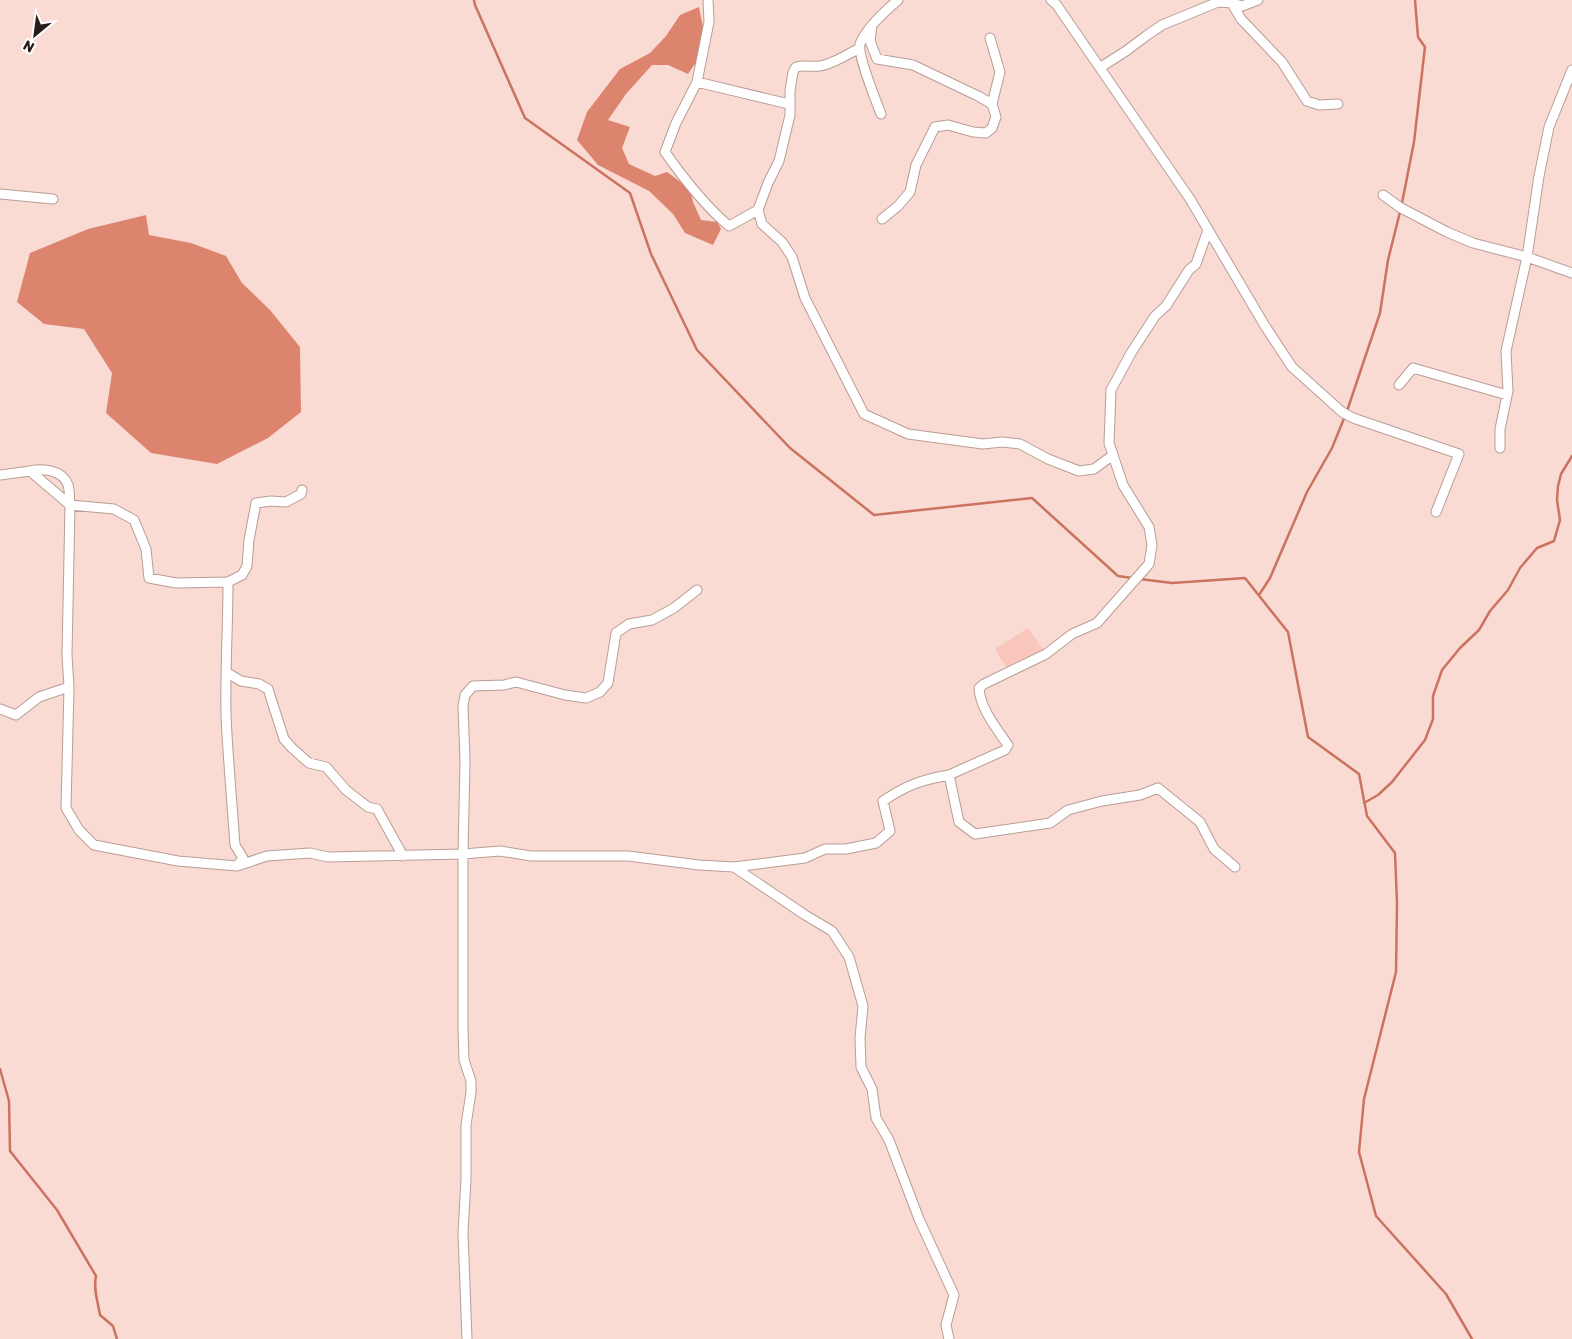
<svg xmlns="http://www.w3.org/2000/svg" width="1572" height="1339" viewBox="0 0 1572 1339" font-family="Rubik,sans-serif">
  <style>
    .green { fill: #f8c6ba }
    .forest { fill: #dd846f }
    .lines { fill: none; stroke-linecap: round; stroke-linejoin: round }
    .stream { stroke: #cb735f; stroke-width: 2.5 }
    .minor-casing { stroke: #b99d96; stroke-width: 11 }
    .minor { stroke: #fff; stroke-width: 9 }
  </style>
  <rect width="100%" height="100%" fill="#fadbd4"/>
  <path class="green" d="M1028,628L1047,655L1011,675L995,649Z"/>
  <path class="forest" d="M699,7L704,32L697,61L688,74L668,65H652L626,94L608,120L630,127L622,148L629,164L655,176L667,172L690,189L693,202L701,220L717,222L721,229L713,245L685,233L673,214L649,191L598,165L577,140L587,112L620,69L650,53L666,36L680,15Z
    M146,215L149,235L191,243L226,256L242,283L270,310L300,347L301,412L268,438L217,464L151,453L106,413L112,373L84,329L44,324L17,302L30,253L88,229Z"/>
  <g class="lines">
    <path class="stream" d="M474,0L475,5L525,118L630,193L651,254L697,350L790,448L874,515L1032,498L1118,576L1132,578
      M1347,411L1380,313L1388,260L1401,208L1414,142L1425,47L1418,37L1415,0
      M1140,579L1172,583L1245,578L1288,632L1308,737L1359,774L1367,816L1395,853L1397,903L1396,972L1364,1099L1359,1152L1376,1216L1446,1294L1472,1339
      M1259,595L1270,578L1307,492L1332,448L1345,416
      M1364,803L1378,795L1392,782L1425,740L1433,719V696L1442,670L1460,648L1479,630L1490,611L1508,590L1520,568L1537,548L1554,541L1560,520L1557,500L1558,486L1561,474L1572,456
      M0,1069L9,1101L10,1151L57,1210L96,1276C93,1289 98,1302 100,1315L113,1326L117,1339"/>
    <g class="minor-casing">
      <path id="minor" d="M708,0L709,22L697,82L676,123L665,152C684,179 704,205 729,226L758,210
        M1051,0L1056,4L1190,199L1265,326L1292,367L1342,412L1353,418L1459,454L1436,512
        M1231,2L1241,19L1282,62L1307,101L1319,105L1338,104
        M872,25L870,41L877,59L913,65L978,96L992,104
        M860,48C848,54 833,64 820,66C812,67 804,65 796,67L793,72L790,91V115L779,161L768,183L758,210L762,224L782,242L792,257L805,298L864,414L908,434L983,444L1002,442L1020,444L1048,459L1079,471L1094,469L1113,455
        M1101,67L1126,51L1146,36L1162,25L1184,16L1218,2L1232,3L1242,6L1258,0
        M697,82L789,104
        M881,114C876,101 857,54 860,44C866,28 885,11 898,0
        M0,194L53,199
        M1383,195L1401,208L1447,232L1473,243L1527,257L1572,273
        M882,219L898,206L910,192L916,165L935,127L948,125L973,132L986,133L992,128L996,117L992,104L1000,72L990,38
        M1399,385L1413,368L1507,395
        M1500,448V429L1508,391L1506,351L1527,257L1539,176L1549,127L1572,70
        M30,471C43,468 63,470 68,485C70,491 69,498 70,505L114,509L134,520L146,549L149,578L176,583L228,582
        M0,475L30,471L70,505L67,655L69,687L66,808L79,830L94,845L178,861L237,866L267,856L310,853L328,857L463,854L500,851L531,856H628L699,865L734,867L805,858L825,849H846L876,843L890,831L883,801C907,785 921,780 949,775L959,822L975,834L1050,823L1068,810L1102,801L1140,795L1158,788L1200,822L1214,849L1235,867
        M226,672L241,681L259,684L268,689L284,739L292,748L309,763L326,767L346,790L368,807L377,809L403,856
        M0,709L16,715L39,697L69,687
        M949,775L1005,750L1008,745C996,728 980,708 979,688L984,684L1046,654L1072,634L1097,623L1149,564L1152,545L1149,527L1123,485L1109,443L1111,390L1131,353L1155,316L1166,306L1189,270L1196,264L1208,230
        M237,866L243,858L235,845C232,802 228,759 226,716C225,671 228,627 228,582L242,575L247,566L249,540L256,503L271,501L286,502L301,494L302,490
        M734,867L805,915L832,931L849,957L863,1006L860,1038L861,1067L872,1089L876,1118L889,1140L919,1219L954,1295L946,1325L949,1339
        M467,1339L463,1233L466,1179V1125L471,1092V1081L464,1060L463,1030V854L465,760L463,706L465,695L473,686L504,685L516,682L565,695L586,698L600,692L608,683L616,633L629,624L652,620L674,608L697,590"/>
    </g>
    <use href="#minor" class="minor"/>
  </g>
  <g transform="translate(35 35) rotate(209)" stroke="#ffffff" stroke-width="4" paint-order="stroke">
  <path d="M0-4L9 19L0 12L-9 19Z" fill="#261c19"/>
  <text y="-8" font-size="14" font-weight="bold" text-anchor="middle" fill="#261c19">N</text>
  </g>
</svg>
